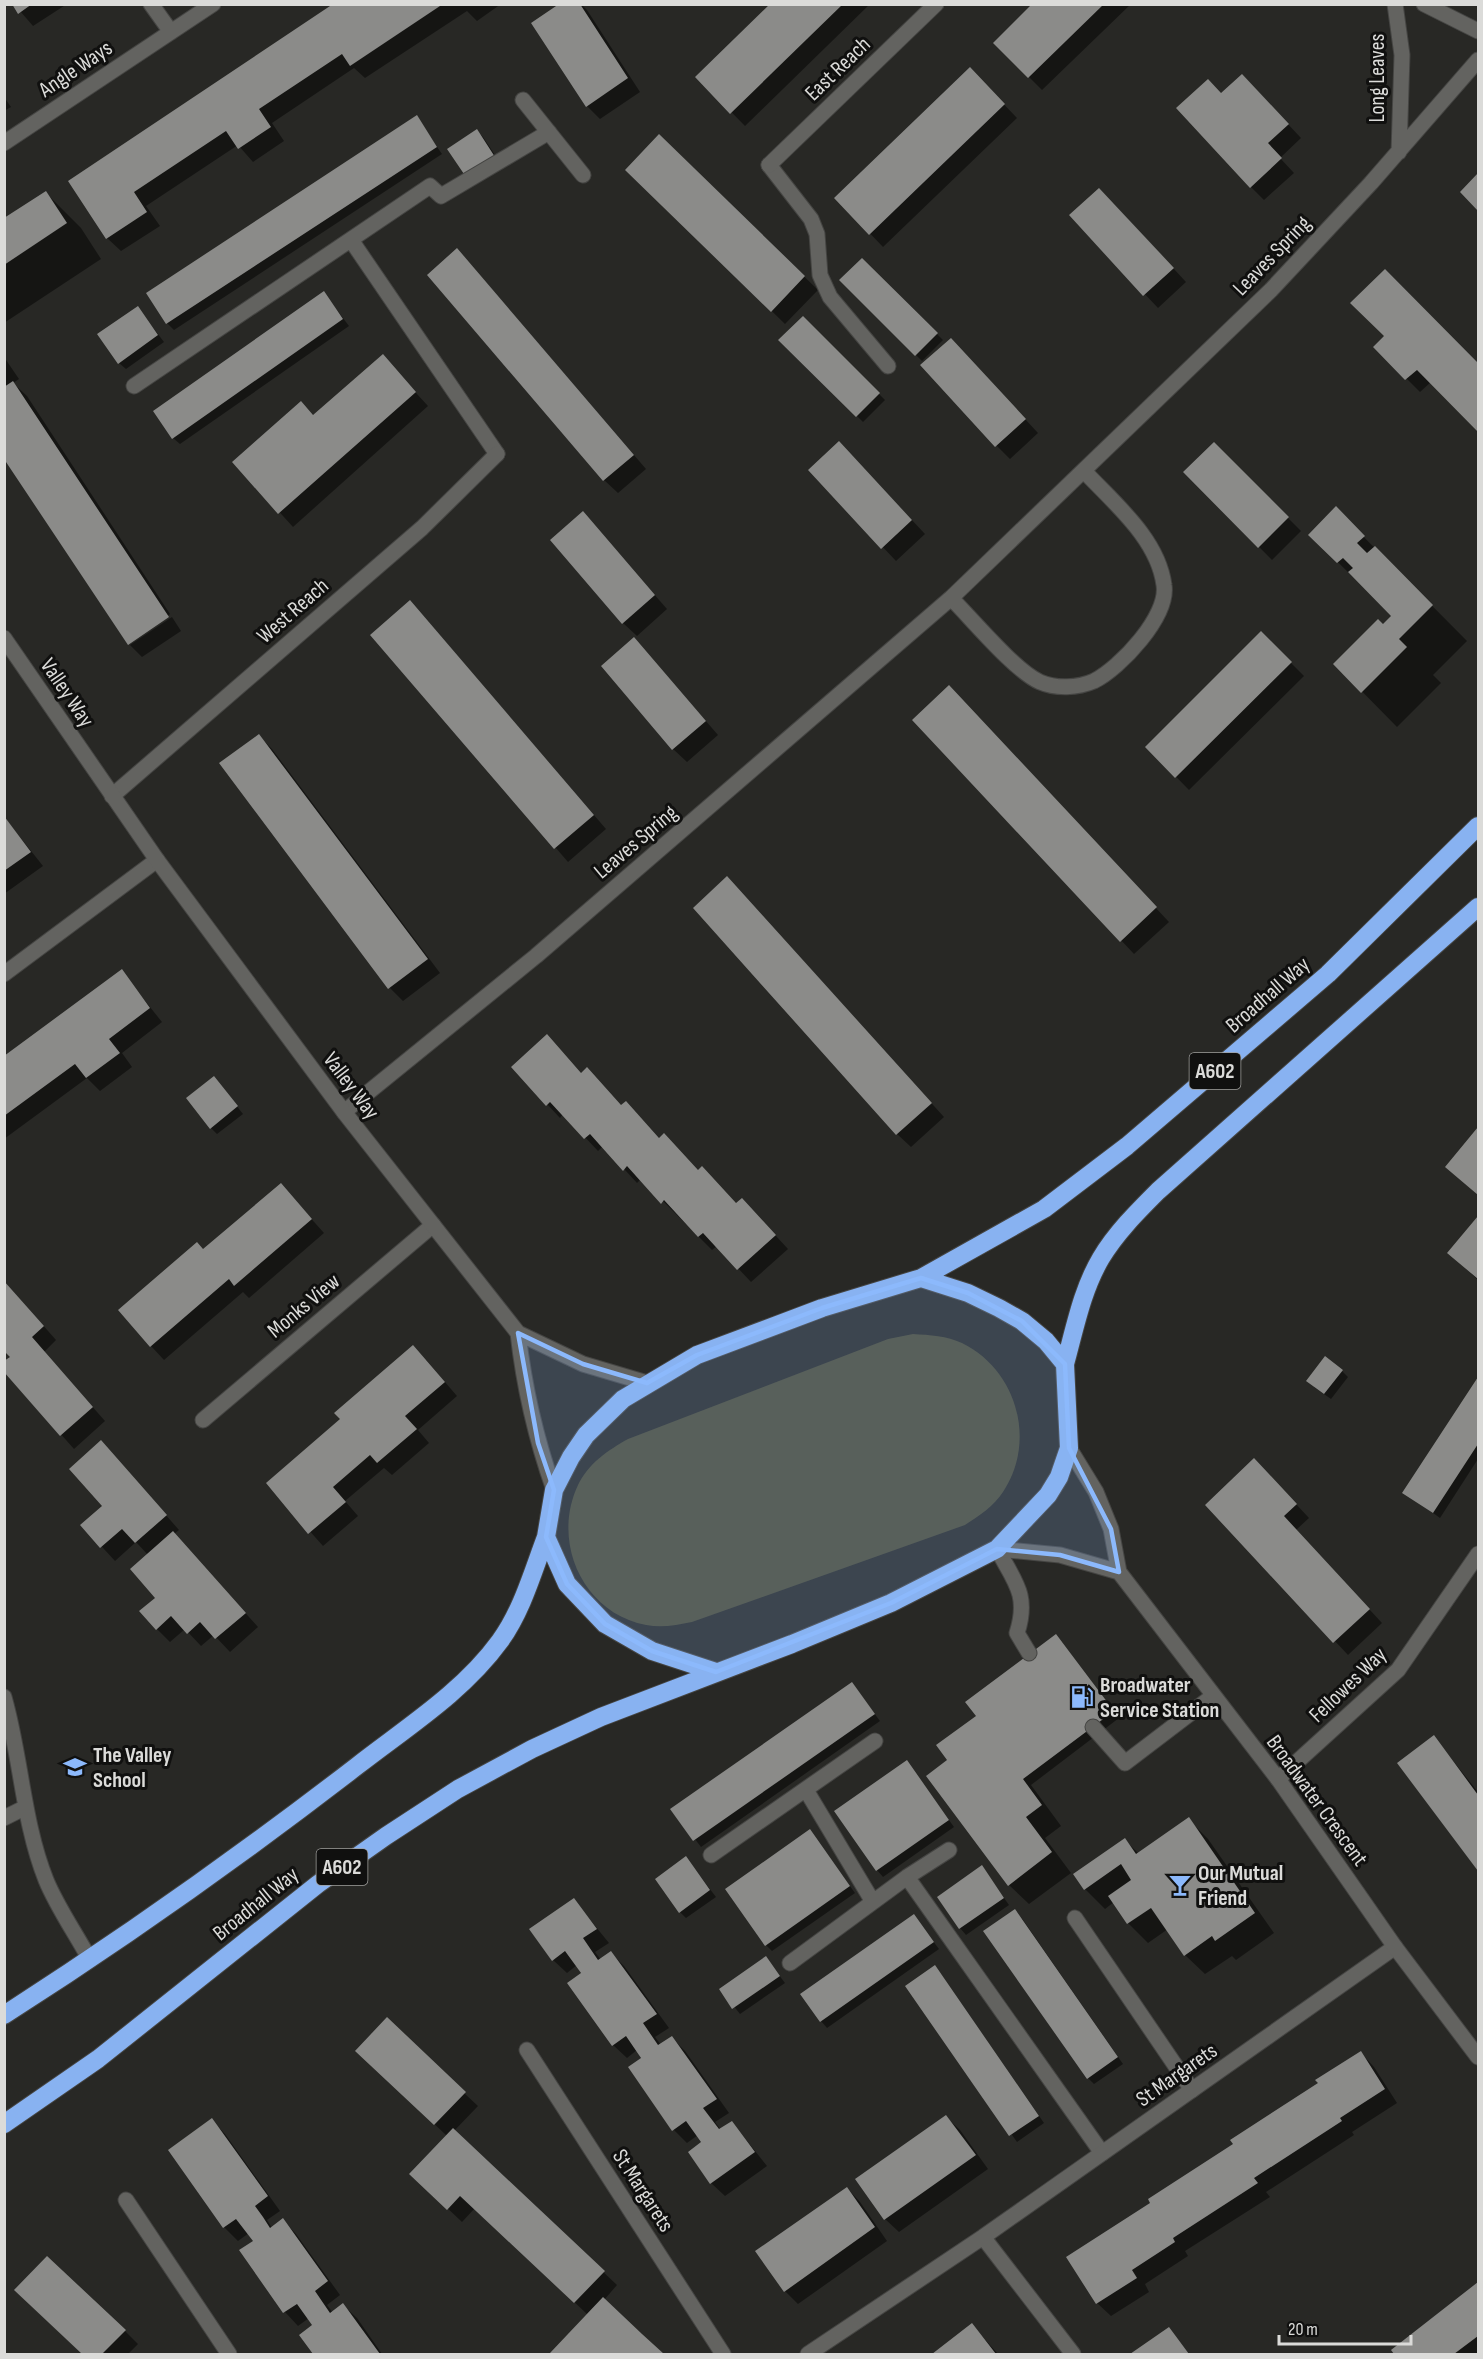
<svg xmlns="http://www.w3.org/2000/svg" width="1483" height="2359" viewBox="0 0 1483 2359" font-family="'Sofia Sans Condensed',sans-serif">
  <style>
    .green { fill: #4b4a34 }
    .shadow { fill: #0007 }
    .building { fill: #8b8b89 }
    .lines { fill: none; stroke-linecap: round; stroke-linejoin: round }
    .lane-casing { stroke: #454543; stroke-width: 17 }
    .street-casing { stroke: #454543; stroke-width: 17 }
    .secondary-casing { stroke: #454543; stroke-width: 17 }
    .highway-casing { stroke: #454543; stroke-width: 20 }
    .lane { stroke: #636360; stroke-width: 15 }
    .street { stroke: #636360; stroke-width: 15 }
    .secondary { stroke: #636360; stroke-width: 15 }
    .highway { stroke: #88b2f1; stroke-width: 18 }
    .marked { fill: #8cb9fc; fill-opacity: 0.2; stroke: #8cb9fc; stroke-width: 4.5; stroke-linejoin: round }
    .labels { text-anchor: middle; stroke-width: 6; stroke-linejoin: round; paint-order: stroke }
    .shield { fill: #10100f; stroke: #9e9e9c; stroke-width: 1.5 }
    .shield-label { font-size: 21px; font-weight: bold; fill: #dbdbd9 }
    .street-label { font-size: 22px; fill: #dbdbd9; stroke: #10100f }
    .poi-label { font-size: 22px; font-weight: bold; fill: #dbdbd9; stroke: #10100f; text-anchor: start }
  </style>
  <rect width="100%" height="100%" fill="#282825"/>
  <path class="green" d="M913,1334C930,1335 947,1336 962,1343C1017,1370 1037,1441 1003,1492C994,1506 979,1516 965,1525L692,1622C677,1625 662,1628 646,1625C583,1613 551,1542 578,1485C588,1464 608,1450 628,1439L888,1339Z"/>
  <path class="shadow" d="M14,4H67L33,26Z
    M335,4H501L477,21L467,11L365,78L354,68L272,123L284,141L253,162L238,145L146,206L160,226L121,251L107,238L70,181Z
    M562,4H581L587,10L640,92L600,119L587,106Z
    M772,4H870L745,126L697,77Z
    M1035,4H1131L1042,90L995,43Z
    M970,69L1017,118L883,247L836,198Z
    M1255,89L1301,138L1280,158L1294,173L1264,200L1251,187L1221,94Z
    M4,97L11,107L4,111Z
    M416,117L442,154L174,330L167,323L148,293Z
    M477,131L483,137L501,164L449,149Z
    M660,136L818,290L785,324L627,170Z
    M46,193L81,228L101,259L4,323V220Z
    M1113,203L1186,282L1158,308L1071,216Z
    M862,260L943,340L922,361L841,280Z
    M470,264L646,469L618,493L604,480Z
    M1385,271L1478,365V430L1431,382L1420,392L1375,347L1386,336Z
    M324,293L349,326L180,444L173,438Z
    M138,308L164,342L126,369L119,363Z
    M803,318L885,400L863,422L781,340Z
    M964,353L1038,433L1010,459L997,446Z
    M4,357L19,379L13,383L27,396L170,614L129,642V644L4,456Z
    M393,368L428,406L293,527L234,462Z
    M1214,444L1301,531L1272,560L1185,472Z
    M852,456L925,534L896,561L810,470Z
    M1336,509L1467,641L1433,675L1441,683L1397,727L1335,664L1393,616L1310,535Z
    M583,513L667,609L637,636L623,623Z
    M423,616L606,829L568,862L372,635Z
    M172,617L181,631L142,657L130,645Z
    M1261,633L1304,676L1189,790L1147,747Z
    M647,653L718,735L687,762L673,749Z
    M962,701L1169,922L1134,954L914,720Z
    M259,736L272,749L440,973L403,1001L390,988L221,763Z
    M4,817L43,866L4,894Z
    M740,892L944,1117L911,1147L897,1134Z
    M121,971L162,1022L122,1053L132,1067L100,1091L87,1078L4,1139V1058Z
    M582,1074L622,1107L639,1116L660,1139L737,1205L755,1213L788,1249L751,1282L717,1246L712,1250L641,1179L637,1183L603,1146L598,1151L563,1114L560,1118L547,1104Z
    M220,1085L243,1114L217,1134L211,1128Z
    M1478,1129V1195L1447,1167Z
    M281,1185L324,1233L249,1298L243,1292L164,1360L151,1346L204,1251Z
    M1478,1218V1280L1449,1253Z
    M4,1281L56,1340L44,1352L105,1421L74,1449L4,1370L12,1357L4,1348Z
    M426,1360L457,1396L418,1430L429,1443L392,1475L384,1468L345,1501L358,1516L323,1546L268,1484L342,1420Z
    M1342,1371L1348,1377L1331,1399L1314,1387Z
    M1478,1380V1459L1440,1518L1404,1492Z
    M114,1456L179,1530L174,1534L258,1627L230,1652L214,1635L201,1646L185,1629L170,1642L157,1629V1598L148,1555L136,1542L115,1561L82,1525L104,1506Z
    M1268,1474L1309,1518L1296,1530L1382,1623L1348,1655L1207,1505Z
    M1062,1642L1119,1718L1031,1785L1061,1826L1045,1838L1071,1873L1029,1904L1009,1885L978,1717Z
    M852,1684L880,1721L701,1847L672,1809Z
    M1434,1737L1478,1792V1868L1399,1763Z
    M907,1762L954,1827L883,1877L877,1870Z
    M1188,1819L1208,1839L1274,1933L1236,1960L1232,1956L1205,1974L1185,1955L1168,1929L1148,1943L1128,1923L1114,1902L1105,1909L1085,1889L1125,1840L1139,1854Z
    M810,1831L855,1893L772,1951L766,1945Z
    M686,1858L716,1897L686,1918L680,1912Z
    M982,1867L1009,1905L966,1935L960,1928Z
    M574,1900L609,1943L595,1952L601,1960L611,1953L624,1966L669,2028L655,2037L661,2045L672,2038L685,2051L729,2113L715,2122L721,2130L732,2122L767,2166L725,2196L711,2183L703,2143L698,2135L687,2143L674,2130L637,2050L627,2058L613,2045L577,1965L567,1973L553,1960Z
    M914,1916L939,1949L827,2028L821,2021Z
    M1021,1917L1123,2064L1094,2084L1088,2078Z
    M766,1958L785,1983L740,2014L721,1990Z
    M941,1974L1044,2123L1017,2142L907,1986Z
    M1361,2053L1374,2067L1397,2103L1352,2132L1354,2135L1266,2192L1270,2197L1185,2251L1188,2256L1145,2284L1149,2292L1111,2316L1097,2303L1152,2204Z
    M371,2064L464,2093L478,2106L454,2131L617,2285L604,2300L662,2354H554L552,2353L588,2315L475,2208L462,2222L425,2187L447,2136Z
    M946,2117L960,2130L988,2169L899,2232L885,2219Z
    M212,2120L225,2134L280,2211L267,2220L272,2228L283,2220L296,2234L340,2295L327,2305L333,2313L343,2305L357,2318L382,2354H315L301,2335L314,2326L309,2318L298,2326L285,2312L241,2251L255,2241L249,2233L238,2241L224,2227L170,2150Z
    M847,2188L860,2202L887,2241L798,2304L785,2291Z
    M1478,2283V2354H1396L1393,2350Z
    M29,2304L125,2331L138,2344L128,2354H83Z
    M972,2325L998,2354H934Z
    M1169,2329L1189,2354H1133Z"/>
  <path class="building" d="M12,4H32L18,14Z
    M333,4H443L350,66L342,54L259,109L271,127L238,149L226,131L134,192L147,212L106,239L68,181Z
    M559,4H580L628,78L586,107L531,23Z
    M770,4H843L730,114L695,77Z
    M1032,4H1104L1028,78L993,43Z
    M970,67L1005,104L869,235L834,198Z
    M1242,74L1289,124L1268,143L1282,158L1250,188L1176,108L1208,79L1221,93Z
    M417,115L437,147L166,324L146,293Z
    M477,129L495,157L466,177L447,149Z
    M659,134L805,276L771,312L625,170Z
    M1478,173V211L1460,192Z
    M1099,188L1174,268L1143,296L1069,215Z
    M46,191L67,223L4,265V218Z
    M457,248L634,455L603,481L427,275Z
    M862,258L938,333L915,356L839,280Z
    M1385,269L1478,363V432L1417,370L1405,380L1373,347L1384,336L1350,303Z
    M324,291L343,319L172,439L153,411Z
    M138,306L158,335L118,364L97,334Z
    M803,316L880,393L856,417L778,340Z
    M951,338L1026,419L995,447L920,365Z
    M383,354L416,392L278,514L232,462L301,401L313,415Z
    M13,381L169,617L128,645L4,459V387Z
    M839,441L912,520L881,549L808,470Z
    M1214,442L1289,517L1258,548L1183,472Z
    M1336,506L1365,536L1357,543L1367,553L1375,546L1433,605L1399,639L1407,647L1361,693L1333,664L1378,619L1383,624L1391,616L1348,572L1353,568L1343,558L1337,563L1308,535Z
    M583,511L655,595L622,624L550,540Z
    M410,600L594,815L554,849L370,635Z
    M1261,631L1292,662L1175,778L1145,747Z
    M634,637L706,721L672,750L601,666Z
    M949,685L1157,907L1120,942L912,720Z
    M259,734L428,959L388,989L219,763Z
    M4,816L31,852L4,871Z
    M727,876L932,1103L896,1135L693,908Z
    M122,969L150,1008L109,1039L120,1053L86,1078L75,1064L4,1116V1056Z
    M547,1034L581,1073L587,1067L621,1105L626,1101L659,1138L664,1133L698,1170L702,1166L736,1203L742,1198L776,1235L737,1270L703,1233L698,1237L664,1200L661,1204L627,1166L623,1171L590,1134L584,1139L550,1102L546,1106L511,1067Z
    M214,1076L238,1106L210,1129L186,1098Z
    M1478,1127V1195L1445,1167Z
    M281,1183L312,1219L234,1286L229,1279L150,1347L118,1310L197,1242L203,1249Z
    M1478,1216V1279L1447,1253Z
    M4,1281L44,1326L32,1337L93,1407L60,1436L4,1372V1361L10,1357L4,1351Z
    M413,1345L445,1382L405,1416L417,1429L377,1463L370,1455L333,1487L346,1502L308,1534L266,1483L340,1419L334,1413Z
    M1325,1356L1343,1370L1324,1394L1306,1381Z
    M1478,1377V1444L1433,1513L1402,1493Z
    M101,1440L167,1515L135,1543L122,1529L100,1548L80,1525L102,1506L69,1469Z
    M1254,1458L1297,1504L1284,1516L1370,1609L1333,1643L1205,1505Z
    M173,1531L246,1613L215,1639L200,1622L187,1634L171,1616L156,1630L139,1611L155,1598L130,1569Z
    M1056,1634L1114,1711L1023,1779L1042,1805L1026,1817L1052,1852L1008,1886L926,1776L947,1760L936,1745L976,1716L965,1702Z
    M852,1682L875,1714L693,1841L670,1809Z
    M1434,1735L1478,1795V1871L1397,1763Z
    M907,1760L949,1820L876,1871L834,1811Z
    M1189,1817L1255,1913L1215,1941L1212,1936L1184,1956L1151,1908L1127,1924L1108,1896L1131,1880L1121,1864L1084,1890L1073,1874L1125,1838L1136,1854Z
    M810,1829L850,1886L765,1946L725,1889Z
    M686,1856L710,1890L679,1913L655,1879Z
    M982,1865L1004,1898L959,1929L937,1897Z
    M574,1898L597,1929L583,1938L598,1960L611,1951L657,2014L643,2023L658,2045L672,2036L717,2099L703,2108L719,2129L732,2121L755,2152L710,2184L688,2152L701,2142L686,2121L672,2131L628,2067L641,2058L626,2036L612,2046L567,1983L581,1973L565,1951L552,1961L529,1929Z
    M1015,1909L1118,2057L1087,2079L983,1931Z
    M914,1914L934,1942L820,2022L800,1994Z
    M766,1956L780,1976L732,2009L719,1989Z
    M935,1965L1039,2116L1009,2136L905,1986Z
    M387,2017L466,2092L434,2125L355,2051Z
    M1361,2051L1385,2089L1340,2118L1342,2121L1254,2178L1258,2183L1173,2238L1175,2242L1132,2270L1137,2278L1096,2304L1066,2257L1150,2203L1148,2199L1233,2144L1230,2140L1318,2083L1315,2080Z
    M946,2115L976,2155L884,2220L855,2179Z
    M212,2118L268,2196L255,2206L263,2217L270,2228L283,2218L328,2281L315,2291L330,2313L343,2303L380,2354H313L299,2335L312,2325L297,2304L283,2313L239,2250L253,2241L236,2219L223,2228L168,2150Z
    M453,2128L605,2271L574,2303L460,2196L447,2210L409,2174Z
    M847,2187L875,2227L784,2292L755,2251Z
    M47,2256L126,2330L102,2354H82L14,2290Z
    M1478,2282V2336L1454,2354H1394L1391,2350Z
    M603,2297L642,2334L664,2354H552L550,2353Z
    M972,2323L996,2354H932Z
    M1169,2327L1189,2354H1130Z"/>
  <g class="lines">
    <g class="lane-casing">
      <path id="lane" d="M523,100L583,175
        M769,165L811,219L817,234L820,275L830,297L888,366
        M351,240L497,454
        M134,386L430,186L441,196L549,132
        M997,1549C1015,1582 1029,1595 1017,1633L1029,1653
        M4,1697C21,1756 23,1823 46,1880C57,1907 76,1934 90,1960
        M1093,1727L1125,1763L1213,1696
        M806,1790L873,1902
        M4,1818L26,1807
        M711,1855L875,1741
        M907,1877L1102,2153
        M1075,1918L1192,2090
        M790,1963L907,1877L949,1850"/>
    </g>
    <g class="street-casing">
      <path id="street" d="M151,4L171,32
        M1395,4L1402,55L1399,152
        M1424,4L1478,31
        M4,143L213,4
        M769,165L936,4
        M951,598C972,619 1015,671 1040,682C1056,689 1078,688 1094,681C1120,668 1169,616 1164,585C1158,539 1115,504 1084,471
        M112,796L422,528L497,454
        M4,974L157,860
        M344,1112L536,956L951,598L1271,290L1371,183L1478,60
        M203,1420L433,1225
        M1278,1779L1398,1670L1478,1554
        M527,2050L723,2354
        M126,2200L229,2354
        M983,2237L1073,2354
        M808,2354L983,2237L1395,1947"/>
    </g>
    <g class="secondary-casing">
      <path id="secondary" d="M4,638L157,860L344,1112L518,1333L583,1364L647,1383
        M518,1333C524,1387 536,1439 554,1490
        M1069,1448L1096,1492L1111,1529L1119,1572L1278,1779L1395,1947L1478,2057
        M997,1549L1060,1555L1119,1572"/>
    </g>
    <g class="highway-casing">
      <path id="highway" d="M921,1278L1044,1209L1127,1146L1328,974L1478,826
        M1065,1364C1075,1328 1082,1290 1101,1258C1116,1233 1137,1212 1158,1191L1478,907
        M4,2015C126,1937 243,1854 357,1766C407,1727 463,1692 500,1641C522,1611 533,1571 546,1537
        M4,2124L98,2059L318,1884L386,1836L458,1789L532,1749L601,1717L792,1644L891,1603L997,1549L1048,1495L1059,1477L1069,1448L1065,1364L1046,1341L1022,1321L999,1308L968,1293L921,1278L822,1308L697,1355L623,1399L586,1435L571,1457L554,1490L546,1537L567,1584L605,1624L652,1651L716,1672"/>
    </g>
    <use href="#lane" class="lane"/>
    <use href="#street" class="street"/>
    <use href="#secondary" class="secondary"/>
    <use href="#highway" class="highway"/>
  </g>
  <path class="marked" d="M921,1278L968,1293L1022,1321L1065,1364L1069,1448L1111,1529L1119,1572L1060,1555L997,1549L891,1603L716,1672L652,1651L605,1624L567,1584L546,1537L554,1490L538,1443L518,1333L583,1364L647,1383L697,1355L822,1308Z"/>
  <defs>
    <g id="fuel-bare" transform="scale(1.8)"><path d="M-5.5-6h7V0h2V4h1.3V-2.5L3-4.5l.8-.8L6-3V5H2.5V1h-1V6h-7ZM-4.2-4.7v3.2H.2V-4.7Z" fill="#8cb9fc" stroke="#10100f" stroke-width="2.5" paint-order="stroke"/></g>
    <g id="school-bare" transform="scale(1.8)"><path d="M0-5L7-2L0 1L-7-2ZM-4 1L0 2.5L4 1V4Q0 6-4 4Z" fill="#8cb9fc" stroke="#10100f" stroke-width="2.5" paint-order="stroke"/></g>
    <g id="bar-bare" transform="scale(1.8)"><path d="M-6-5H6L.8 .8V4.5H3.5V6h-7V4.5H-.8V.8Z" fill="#8cb9fc" stroke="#10100f" stroke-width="2.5" paint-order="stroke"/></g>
  </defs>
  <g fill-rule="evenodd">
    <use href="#fuel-bare" x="1082" y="1697"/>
    <use href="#school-bare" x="75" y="1767"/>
    <use href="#bar-bare" x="1180" y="1885"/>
  </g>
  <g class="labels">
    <g class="shield">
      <rect x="1189.5" y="1053" width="51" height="36" rx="4.5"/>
      <rect x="316.5" y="1849" width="51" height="36" rx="4.5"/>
    </g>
    <g class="shield-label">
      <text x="1215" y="1078">A602</text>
      <text x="342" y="1874">A602</text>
    </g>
    <g class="street-label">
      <text transform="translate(75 68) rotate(-34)" y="8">Angle Ways</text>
      <text transform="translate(837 68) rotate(-44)" y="8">East Reach</text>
      <text transform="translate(1376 78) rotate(-90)" y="8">Long Leaves</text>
      <text transform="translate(1271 255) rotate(-46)" y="8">Leaves Spring</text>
      <text transform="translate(292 610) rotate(-41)" y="8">West Reach</text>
      <text transform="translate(68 692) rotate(56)" y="8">Valley Way</text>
      <text transform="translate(635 841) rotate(-40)" y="8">Leaves Spring</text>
      <text transform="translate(1267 994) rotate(-41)" y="8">Broadhall Way</text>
      <text transform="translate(352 1085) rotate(53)" y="8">Valley Way</text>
      <text transform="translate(303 1305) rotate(-40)" y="8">Monks View</text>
      <text transform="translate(1347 1684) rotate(-44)" y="8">Fellowes Way</text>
      <text transform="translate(1318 1800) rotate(54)" y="8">Broadwater Crescent</text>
      <text transform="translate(255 1903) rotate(-39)" y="8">Broadhall Way</text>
      <text transform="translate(1176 2074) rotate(-35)" y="8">St Margarets</text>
      <text transform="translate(644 2190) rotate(57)" y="8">St Margarets</text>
    </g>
    <g class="poi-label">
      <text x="1100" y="1692">Broadwater<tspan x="1100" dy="25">Service Station</tspan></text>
      <text x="93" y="1762">The Valley<tspan x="93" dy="25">School</tspan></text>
      <text x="1198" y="1880">Our Mutual<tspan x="1198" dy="25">Friend</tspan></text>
    </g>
  </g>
  <rect width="1483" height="2359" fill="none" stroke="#dbdbd9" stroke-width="12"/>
  <path d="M1279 2335v9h132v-9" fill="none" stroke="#dbdbd9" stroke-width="3"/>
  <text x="1288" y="2335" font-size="18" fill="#dbdbd9" stroke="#10100f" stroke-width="4.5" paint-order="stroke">20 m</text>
</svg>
